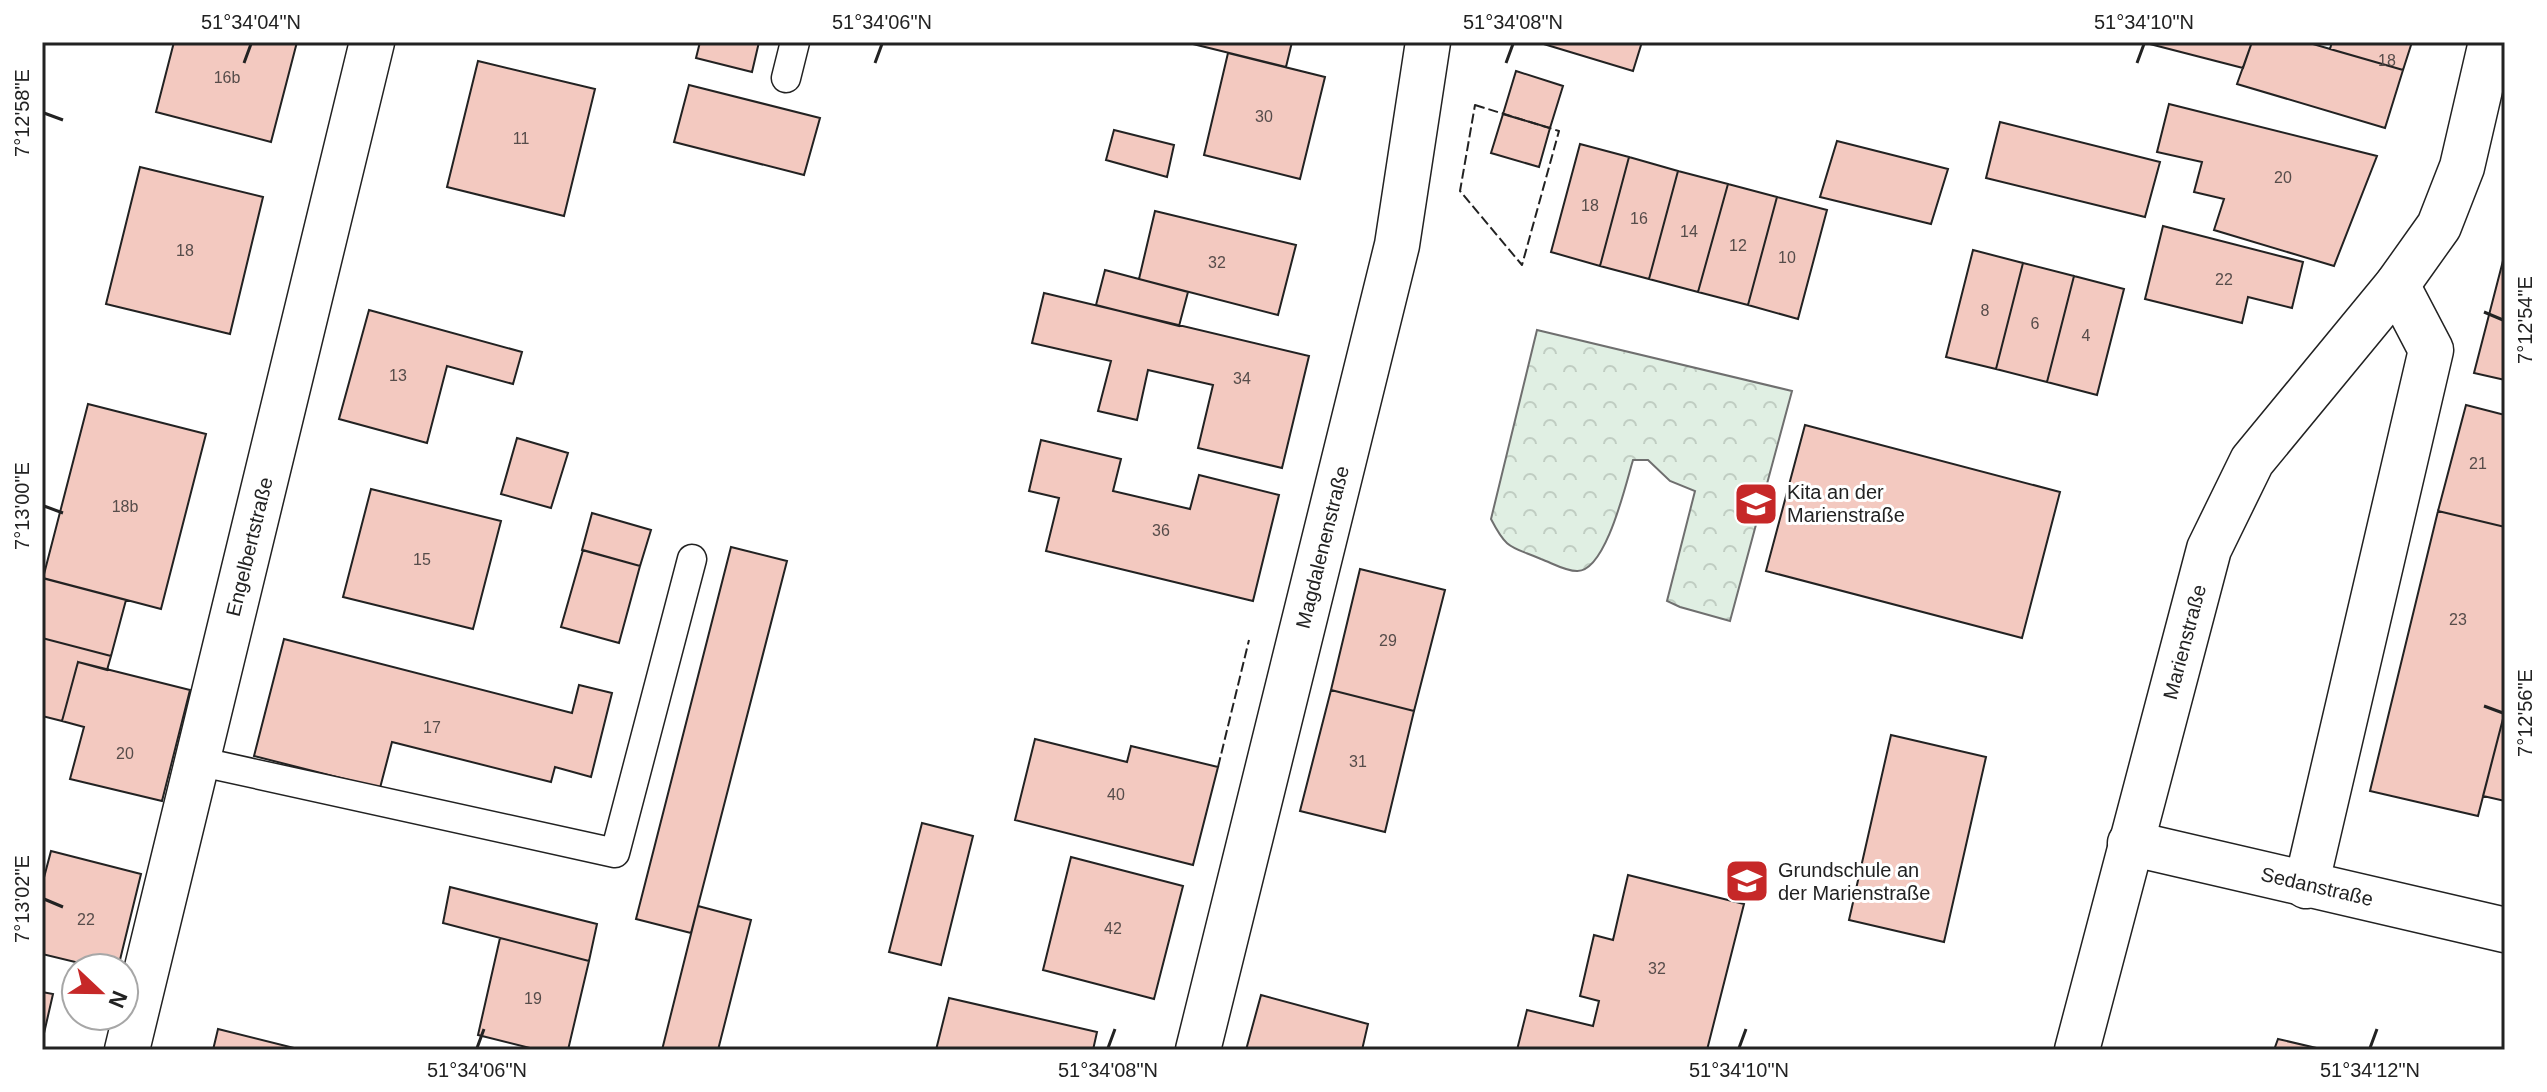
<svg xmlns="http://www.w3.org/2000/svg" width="2547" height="1092" viewBox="0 0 2547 1092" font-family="Arial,sans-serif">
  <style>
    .park { fill: url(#park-crowns); stroke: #6f6f6f; stroke-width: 2 }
    .building { fill: #f3c9c0; stroke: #222; stroke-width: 2 }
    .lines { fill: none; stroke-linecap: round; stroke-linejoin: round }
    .service-casing { stroke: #222; stroke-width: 31 }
    .minor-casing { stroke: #222; stroke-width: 47 }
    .tertiary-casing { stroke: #222; stroke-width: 47 }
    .service { stroke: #fff; stroke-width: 28 }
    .minor { stroke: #fff; stroke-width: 44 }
    .tertiary { stroke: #fff; stroke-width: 44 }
    .fence { stroke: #222; stroke-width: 2; stroke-dasharray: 10 4; stroke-linecap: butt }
    .ticks { fill: none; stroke: #222; stroke-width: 3 }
    .labels { text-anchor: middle; stroke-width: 6; stroke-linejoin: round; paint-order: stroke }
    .number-label { font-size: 16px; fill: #564c4a }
    .poi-label { font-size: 20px; fill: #222; stroke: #fff; text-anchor: start }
    .street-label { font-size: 20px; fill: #222; stroke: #fff }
    .neatline { fill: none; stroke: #222; stroke-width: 3 }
    .ticks-label { font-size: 20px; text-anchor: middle; fill: #222 }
  </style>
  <defs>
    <pattern id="park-crowns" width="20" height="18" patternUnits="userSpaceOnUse" patternTransform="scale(2)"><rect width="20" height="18" fill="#e0efe3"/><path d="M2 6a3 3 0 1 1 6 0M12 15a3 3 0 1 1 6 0" fill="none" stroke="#c0cdc2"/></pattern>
  </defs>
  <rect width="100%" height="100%" fill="#fff"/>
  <path class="park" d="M1537,330L1792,391L1730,621L1680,607L1667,601L1695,491L1670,481L1648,460H1633C1626,483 1606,572 1577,571C1565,571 1552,563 1541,559C1510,546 1507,550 1491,519Z"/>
  <path class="building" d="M174,42H297L271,142L156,112Z
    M700,42H759L752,72L696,58Z
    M1194,42H1292L1286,67L1193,44Z
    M1537,42H1642L1633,71Z
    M2142,42H2252L2243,68Z
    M2252,42H2306L2403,70L2385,128L2237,84Z
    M2332,42H2412L2403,70L2330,49Z
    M1228,53L1325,77L1300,179L1204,155Z
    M478,61L595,89L564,216L447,187Z
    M1516,71L1563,86L1550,128L1503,114Z
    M689,85L820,118L804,175L674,142Z
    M2169,104L2377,156L2334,266L2214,230L2224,199L2194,192L2202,162L2157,152Z
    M1503,114L1550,128L1539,167L1491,153Z
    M2000,122L2160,162L2145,217L1986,178Z
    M1114,130L1174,145L1167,177L1106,160Z
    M1837,141L1948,169L1931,224L1820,197Z
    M1580,144L1629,157L1600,266L1551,252Z
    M1629,157L1678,171L1649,279L1600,266Z
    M140,167L263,197L230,334L106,304Z
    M1678,171L1728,184L1698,292L1649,279Z
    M1728,184L1777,197L1748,305L1698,292Z
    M1777,197L1827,210L1798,319L1748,305Z
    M1155,211L1296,245L1278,315L1139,279Z
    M2163,226L2303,262L2292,308L2248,297L2242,323L2145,299Z
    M1973,250L2023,263L1996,369L1946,357Z
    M2505,253V380L2474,373Z
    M2023,263L2074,276L2047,382L1996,369Z
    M1105,270L1188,292L1179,326L1096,305Z
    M2074,276L2124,289L2097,395L2047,382Z
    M1044,293L1309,356L1282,468L1198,448L1213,385L1148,370L1137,420L1098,411L1111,361L1032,343Z
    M369,310L522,352L513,384L447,366L427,443L339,419Z
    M88,404L206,434L161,609L43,578Z
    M2466,405L2505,415V527L2438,511Z
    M1805,425L2060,492L2022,638L1766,571Z
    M517,438L568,453L551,508L501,494Z
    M1041,440L1121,459L1113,491L1190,509L1199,475L1279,495L1253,601L1046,551L1059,498L1029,491Z
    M371,489L501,521L473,629L343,597Z
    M2438,511L2505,527V711L2478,816L2370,791Z
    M592,513L651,530L640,566L582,550Z
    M731,547L787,561L691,933L636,919Z
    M583,550L640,566L619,643L561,627Z
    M1360,569L1445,590L1414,711L1331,690Z
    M42,578L126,600L111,656L42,638Z
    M42,638L111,656L107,670L78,662L62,721L42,716Z
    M284,639L572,713L579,685L612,693L591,777L555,767L551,782L392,742L380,788L254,756Z
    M78,662L190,690L162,801L70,779L84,727L62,721Z
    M1331,690L1414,711L1385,832L1300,811Z
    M2505,711V801L2483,796Z
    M1891,735L1986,757L1944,942L1849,920Z
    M1035,739L1127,762L1131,746L1218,767L1193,865L1015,820Z
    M922,823L973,836L941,965L889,952Z
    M51,851L141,874L118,968H100L42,954V885Z
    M1071,857L1183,886L1154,999L1043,970Z
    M1628,875L1744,904L1707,1050H1517L1527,1010L1593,1026L1599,1001L1580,996L1594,935L1613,940Z
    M450,887L597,924L589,961L443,923Z
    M698,906L751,920L718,1050H662Z
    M500,938L589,961L568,1050H538L478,1035Z
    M42,992L53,994L42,1042Z
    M1261,995L1368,1024L1362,1050H1246Z
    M949,998L1097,1032L1093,1050H936Z
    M218,1029L302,1050H213Z
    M2278,1039L2325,1050H2274Z"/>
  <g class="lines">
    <g class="service-casing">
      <path id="service" d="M786,78L795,42
        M197,761L615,853L692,559"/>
    </g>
    <g class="minor-casing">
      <g id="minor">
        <path id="s1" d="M2130,843L2505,930"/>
        <path d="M2306,886L2431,350L2397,285"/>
        <path id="s2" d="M127,1050L372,42"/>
        <path id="s3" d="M1198,1050L1397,245L1428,42"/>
      </g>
    </g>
    <g class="tertiary-casing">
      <g id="tertiary">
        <path id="s4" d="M2077,1050L2209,549L2252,461L2397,285L2439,226L2462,167L2491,42"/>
      </g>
    </g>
    <use href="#service" class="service"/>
    <use href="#minor" class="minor"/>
    <use href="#tertiary" class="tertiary"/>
    <path class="fence" d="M1475,105L1559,131L1522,265L1460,191Z
      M1218,767L1249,640"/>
  </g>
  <path class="ticks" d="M244,63L251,44M875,63L882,44M1506,63L1513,44M2137,63L2144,44M44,113L63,120M2484,312L2503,320M44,506L63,513M2484,706L2503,713M44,899L63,907M477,1048L484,1029M1108,1048L1115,1029M1739,1048L1746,1029M2370,1048L2377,1029"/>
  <defs>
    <g id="school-square" transform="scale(2.3)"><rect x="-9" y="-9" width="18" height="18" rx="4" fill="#c62828" stroke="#fff"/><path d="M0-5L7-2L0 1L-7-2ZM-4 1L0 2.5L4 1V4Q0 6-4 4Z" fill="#fff"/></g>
  </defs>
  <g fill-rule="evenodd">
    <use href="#school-square" x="1756" y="504"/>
    <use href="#school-square" x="1747" y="881"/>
  </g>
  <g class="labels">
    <g class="number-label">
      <text x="2387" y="66">18</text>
      <text x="227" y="83">16b</text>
      <text x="1264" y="122">30</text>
      <text x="521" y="144">11</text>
      <text x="2283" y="183">20</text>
      <text x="1590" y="211">18</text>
      <text x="1639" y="224">16</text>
      <text x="1689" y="237">14</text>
      <text x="1738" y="251">12</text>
      <text x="185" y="256">18</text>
      <text x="1787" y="263">10</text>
      <text x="1217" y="268">32</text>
      <text x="2224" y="285">22</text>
      <text x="1985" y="316">8</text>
      <text x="2035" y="329">6</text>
      <text x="2086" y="341">4</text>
      <text x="398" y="381">13</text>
      <text x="1242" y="384">34</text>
      <text x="2478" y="469">21</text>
      <text x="125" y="512">18b</text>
      <text x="1161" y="536">36</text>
      <text x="422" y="565">15</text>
      <text x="2458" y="625">23</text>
      <text x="1388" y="646">29</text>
      <text x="432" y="733">17</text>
      <text x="125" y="759">20</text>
      <text x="1358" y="767">31</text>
      <text x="1116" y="800">40</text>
      <text x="86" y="925">22</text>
      <text x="1113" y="934">42</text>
      <text x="1657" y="974">32</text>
      <text x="533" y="1004">19</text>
    </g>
    <g class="poi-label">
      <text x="1787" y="499">Kita an der<tspan x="1787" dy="23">Marienstraße</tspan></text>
      <text x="1778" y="877">Grundschule an<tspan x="1778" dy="23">der Marienstraße</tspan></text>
    </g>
    <g class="street-label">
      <text dy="7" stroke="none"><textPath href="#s2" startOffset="518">Engelbertstraße</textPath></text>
      <text dy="7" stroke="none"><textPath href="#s3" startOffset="518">Magdalenenstraße</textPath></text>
      <text dy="7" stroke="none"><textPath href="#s4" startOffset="422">Marienstraße</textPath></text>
      <text dy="7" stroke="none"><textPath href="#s1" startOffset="192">Sedanstraße</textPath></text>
    </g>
  </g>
  <rect width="2547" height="1092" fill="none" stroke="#ffffff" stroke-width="88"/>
  <g transform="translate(100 992) rotate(112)"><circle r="38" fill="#ffffff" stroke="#a7a7a7" stroke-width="2"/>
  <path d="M0-6L14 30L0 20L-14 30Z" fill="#c62828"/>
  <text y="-12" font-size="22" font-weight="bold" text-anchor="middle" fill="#222222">N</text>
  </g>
  <rect x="44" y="44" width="2459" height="1004" class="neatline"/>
  <g class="ticks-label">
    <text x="251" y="29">51°34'04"N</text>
    <text x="882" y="29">51°34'06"N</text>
    <text x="1513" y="29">51°34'08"N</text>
    <text x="2144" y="29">51°34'10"N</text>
    <text transform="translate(22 113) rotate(-90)" y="7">7°12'58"E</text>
    <text transform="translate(2525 320) rotate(-90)" y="7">7°12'54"E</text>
    <text transform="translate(22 506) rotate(-90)" y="7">7°13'00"E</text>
    <text transform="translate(2525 713) rotate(-90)" y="7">7°12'56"E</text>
    <text transform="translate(22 899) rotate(-90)" y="7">7°13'02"E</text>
    <text x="477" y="1077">51°34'06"N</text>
    <text x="1108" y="1077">51°34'08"N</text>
    <text x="1739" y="1077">51°34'10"N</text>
    <text x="2370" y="1077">51°34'12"N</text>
  </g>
</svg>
